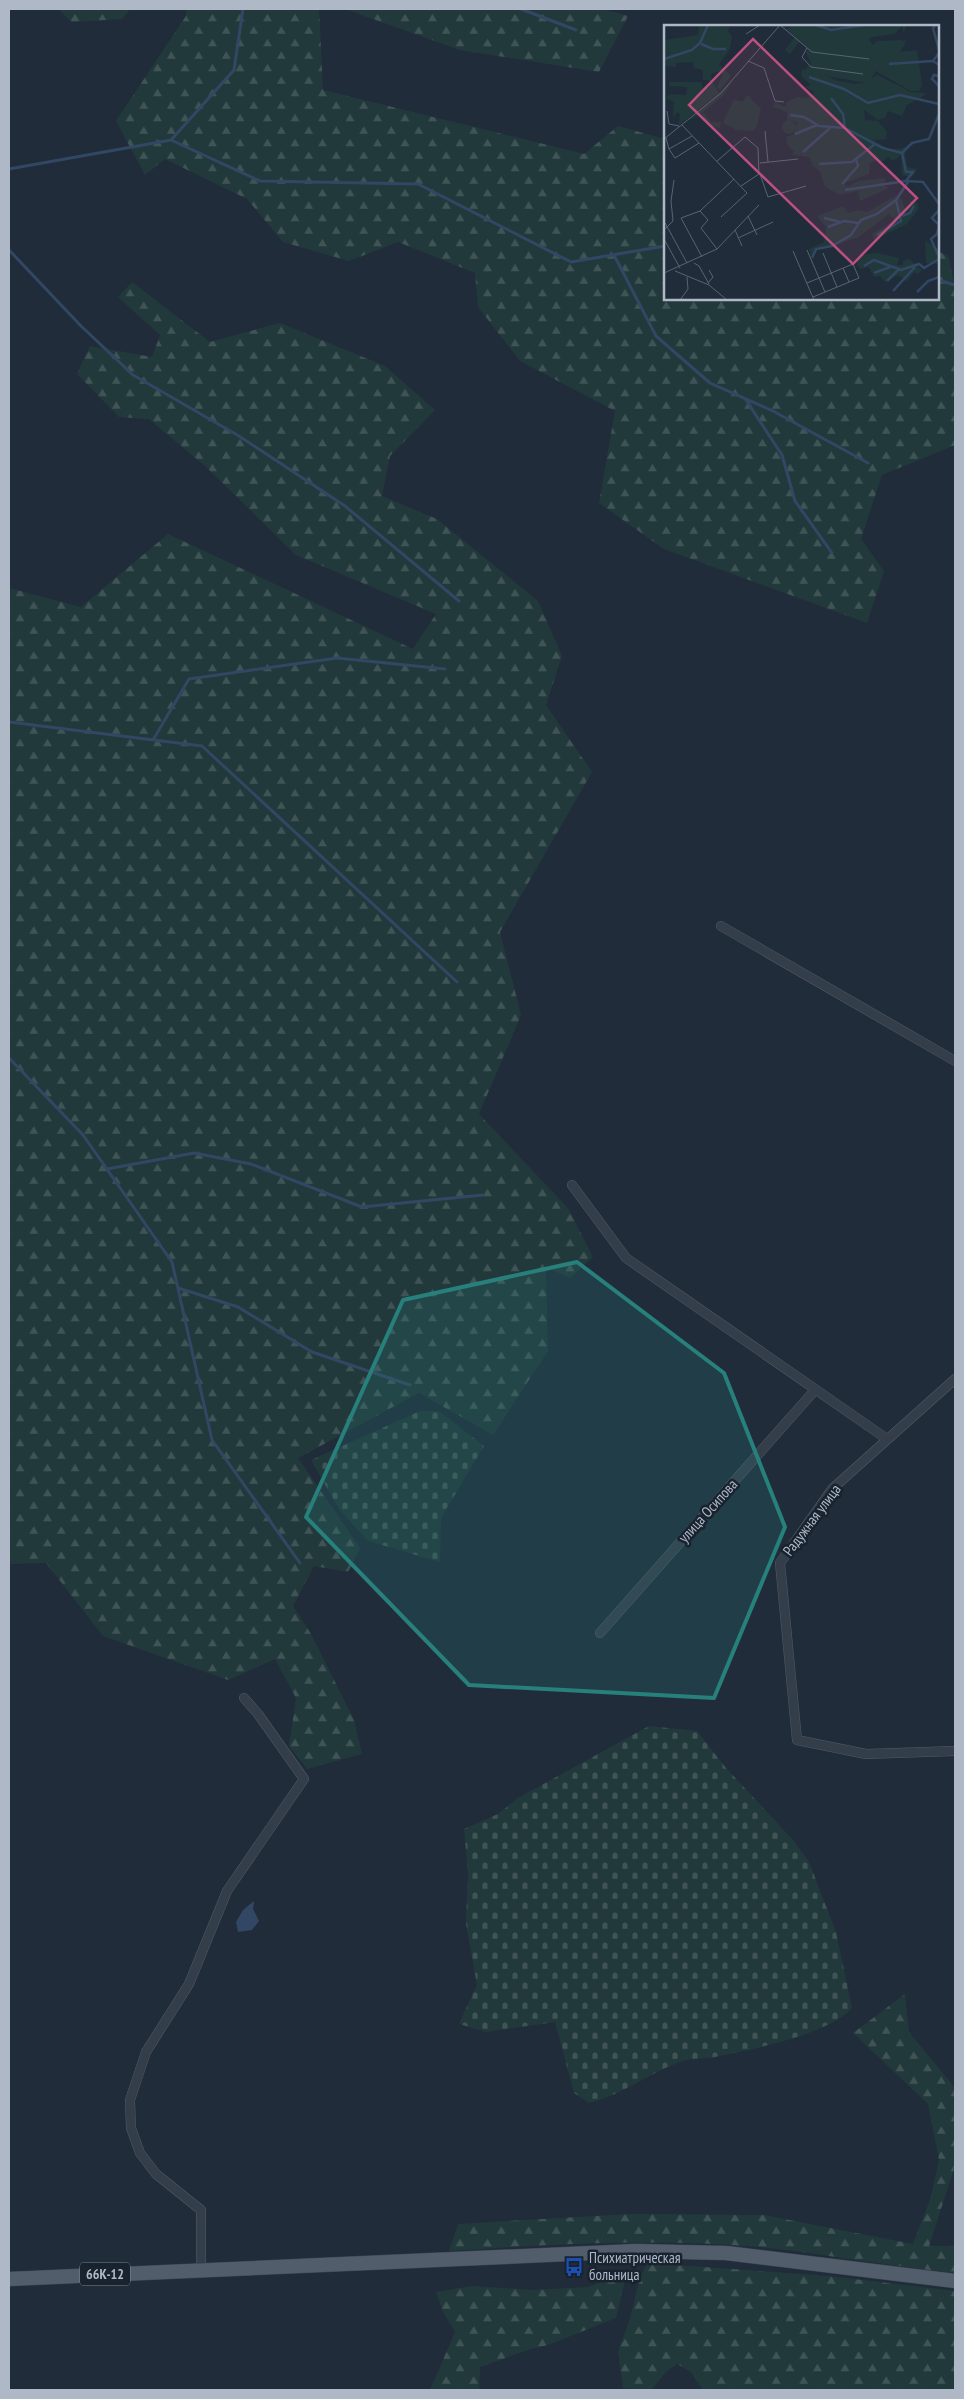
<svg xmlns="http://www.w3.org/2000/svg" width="964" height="2399" viewBox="0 0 964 2399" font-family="'PT Sans Narrow',sans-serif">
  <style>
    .forest { fill: url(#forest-firs) }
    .cemetery { fill: url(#cemetery-stones) }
    .water { fill: #324763 }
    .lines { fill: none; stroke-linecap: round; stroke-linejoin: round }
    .stream { stroke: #324763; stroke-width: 3 }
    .minor-casing { stroke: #515b68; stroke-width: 10 }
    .primary-casing { stroke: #3d4754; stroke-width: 15 }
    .minor { stroke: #343d4a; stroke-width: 9 }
    .primary { stroke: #515d6a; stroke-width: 14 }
    .marked { fill: #27807b; fill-opacity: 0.2; stroke: #27807b; stroke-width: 4; stroke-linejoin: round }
    .labels { text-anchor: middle; stroke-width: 5; stroke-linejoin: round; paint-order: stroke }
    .shield { fill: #19232f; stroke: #818b99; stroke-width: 1 }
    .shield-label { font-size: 14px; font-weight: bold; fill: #aeb8c7 }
    .street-label { font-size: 15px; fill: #aeb8c7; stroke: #19232f }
    .poi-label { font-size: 15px; fill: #aeb8c7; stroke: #19232f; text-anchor: start }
    .inset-river { fill: none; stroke: #324763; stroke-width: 2.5 }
    .inset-road { fill: none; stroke: #596472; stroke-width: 1 }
    .view { fill: #bb5081; fill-opacity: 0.15; stroke: #bb5081; stroke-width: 2.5 }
    .inset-edge { fill: none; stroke: #aeb8c7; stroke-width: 2.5 }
  </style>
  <defs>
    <pattern id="forest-firs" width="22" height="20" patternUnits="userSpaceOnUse" patternTransform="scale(1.25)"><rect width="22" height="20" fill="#22393b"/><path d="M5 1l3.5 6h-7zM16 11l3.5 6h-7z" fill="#405456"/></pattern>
    <pattern id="cemetery-stones" width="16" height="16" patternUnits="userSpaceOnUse" patternTransform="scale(1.25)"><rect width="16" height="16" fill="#22393b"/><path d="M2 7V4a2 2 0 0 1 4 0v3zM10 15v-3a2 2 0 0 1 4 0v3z" fill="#405456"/></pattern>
  </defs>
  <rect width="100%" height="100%" fill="#202c3a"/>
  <path class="forest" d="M58,9H130L122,19L72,22Z
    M186,9H319L323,90L584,154L618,126L665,139V299H938V252L948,255L955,287V445L882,475L861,539L884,571L867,623L664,549L599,503L615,411L520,361L478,307L475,273L398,242L349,261L283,242L247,199L165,159L145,175L116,121L186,16Z
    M345,9H603L628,16L599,72L460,50Z
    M132,282L210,342L280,323L385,366L435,410L390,456L382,496L437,519L538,601L562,656L546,705L592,772L500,932L521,1015L479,1114L568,1208L593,1257L570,1278L546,1267L548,1351L493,1435L419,1393L298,1458L360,1548L348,1572L314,1566L293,1606L311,1634L354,1720L362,1754L307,1769L289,1746L296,1698L275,1659L228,1680L103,1636L46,1563L9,1564V588L81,607L168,534L413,649L436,614L296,555L205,466L149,419L119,417L77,374L90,346L152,357L160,335L118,297Z
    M905,1994L909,2032L955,2088V2166L929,2246H955V2273C890,2266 825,2254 760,2247C657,2238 552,2244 449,2251L458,2224L630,2214L764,2215L913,2244L931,2197L939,2160L928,2104L853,2033Z
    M647,2263L829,2276L955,2291V2390H703L691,2372L677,2364L667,2371L651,2390L623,2388L618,2351L629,2322L640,2278Z
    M627,2272L616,2318L548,2345L531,2349L480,2367L479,2390H430L455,2332L443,2312L436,2292L472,2286L533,2290L588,2287Z"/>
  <path class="cemetery" d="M420,1411H439L484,1446L441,1518L440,1562L368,1541L339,1509L311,1460Z
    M649,1726L697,1731L726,1768L794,1841L809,1862L836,1932L852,2008C829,2035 745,2051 710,2058C701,2059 691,2058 683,2061C650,2072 623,2095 589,2103L574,2093L555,2022L486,2032L459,2024L477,1985L466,1923L468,1873L464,1829L498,1814L518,1798Z"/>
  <path class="water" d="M254,1901L253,1909L259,1921L252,1930L238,1932L236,1922L243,1910Z"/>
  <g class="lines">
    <path class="stream" d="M521,9L576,30
      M171,140L234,70L243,9
      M9,169L171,140L260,181L418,184L571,262L665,246
      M9,250L81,326L133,375L239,436L345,506L459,601
      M614,255L656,336L710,383L773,411L868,463
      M938,280L955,285
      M746,400L782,455L795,501L832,553
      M9,722L202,746L457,982
      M153,740L189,679L337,658L445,669
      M9,1058L83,1135L172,1262L212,1440L300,1563
      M107,1169L194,1153L251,1164L362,1207L483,1195
      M178,1288L238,1307L312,1352L410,1385"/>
    <g class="minor-casing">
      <path id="minor" d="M721,926L955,1061
        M572,1185L626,1258L887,1439
        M955,1379L832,1489L780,1563L797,1740L866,1754L955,1751
        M600,1633L815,1390
        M201,2270V2210L156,2174L140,2153L131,2128L130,2100L146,2052L189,1984L227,1891L304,1779L258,1714L244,1698"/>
    </g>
    <g class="primary-casing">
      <path id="primary" d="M9,2279L636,2251L726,2253L955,2281"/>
    </g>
    <use href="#minor" class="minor"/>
    <use href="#primary" class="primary"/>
  </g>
  <path class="marked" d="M577,1262L724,1373L785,1527L714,1698L469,1685L306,1517L403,1300Z"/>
  <defs>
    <g id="bus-bare" transform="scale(1.5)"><path d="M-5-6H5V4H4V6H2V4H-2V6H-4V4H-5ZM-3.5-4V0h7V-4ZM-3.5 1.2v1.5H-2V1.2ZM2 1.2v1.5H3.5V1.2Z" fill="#1a4fb4" stroke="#19232f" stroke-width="2.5" paint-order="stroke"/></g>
  </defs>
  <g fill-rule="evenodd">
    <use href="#bus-bare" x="574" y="2267"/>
  </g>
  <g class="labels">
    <rect class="shield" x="80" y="2262.5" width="50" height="23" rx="4"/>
    <g class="shield-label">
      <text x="105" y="2279">66К-12</text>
    </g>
    <g class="street-label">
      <text transform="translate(708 1511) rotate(-48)" y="5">улица Осипова</text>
      <text transform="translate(812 1520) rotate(-53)" y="5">Радужная улица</text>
    </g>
    <g class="poi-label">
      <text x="589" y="2263">Психиатрическая<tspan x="589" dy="17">больница</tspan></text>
    </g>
  </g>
  <g transform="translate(664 25)">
    <rect width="275" height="275" fill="#202c3a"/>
    <path d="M35,0L66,2L64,6L68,11L66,24L55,39L67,51L56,65L53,62L59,49L56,46L47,49L48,56L39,55V45L30,43L29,37L12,38V42L0,41V15L34,10ZM131,0H250H242L240,9L238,1L230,9L208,12L184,25L137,6ZM236,15L242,16L240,21L234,29L224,33L204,25L213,16ZM145,40L148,43L146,48L165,51L170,55L191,59L203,57L206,50L208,53L213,50L247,67L260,68L261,70L243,80L238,91L224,86L221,93L214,95L200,85L201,95L214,96L223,107L222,114L209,115L225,124H236L251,118L241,126L243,142L253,144L248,152L238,150L237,130L229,136L224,132L216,138L212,135L206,138L205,149L181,158L182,162L195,156L222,153L219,160L225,163L196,176L194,166L176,170L161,162L156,146L149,141L145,132L128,130L130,126L124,121L122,112L130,109L133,97L123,95V87L109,82L111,77L121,82L123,77L134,72L143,73L151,67L141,62L147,60L137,51L138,44L141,45ZM69,55L60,70L39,87L47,97H57L56,103L43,100L38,88L24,96ZM5,57H37L39,63H45L48,57L55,68L15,100L16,89L13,87L9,94L10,77L1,73L6,69L22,70L23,62L5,61ZM231,171L237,173L242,187L247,176L254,178V185L243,199L210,215L208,209L231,195L225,189L195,212L151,226L148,232L145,224L160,217L162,202L153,191L179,181L184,188L194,185L203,187ZM261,215L275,224V239L262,238ZM214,228L235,233L233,240H239V236L245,234L258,245L254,249L250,247L243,257L234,250L221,257L216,251L210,252L205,242L196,244L193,240V234L198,230Z" fill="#22393b"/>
    <path d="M84,70L97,84L92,103L88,106L72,105L59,98L70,74L78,77ZM118 102a7 7 0 1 1 14 0a7 7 0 1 1-14 0Z" fill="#22393b"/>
    <path d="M128,0L175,19L204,12L214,29L253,25L258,60L255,66H247L212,46L203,58L145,48L147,38L142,28L144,23L136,16L126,29L121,25L131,12L123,5Z" fill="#22393b"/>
    <path class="inset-river" d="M152,0L167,5L200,0M272,0L269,3L275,25M37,19L49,24H62M275,28L269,36L275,40M0,34L28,25L36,18L44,0M225,39L269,36M275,51L270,50L268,54L275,61M145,52L180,64L204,78L236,70L275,79M167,73L179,89L181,103M275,89L265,114L248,118L238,128L242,147H249L242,156L259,157L275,179M126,90L140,92L155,101L181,103L219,123L238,128M131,109L153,100M139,127L166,103M155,139L188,137L211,119M178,159L194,141L192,134M181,165L242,156M275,185L268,193L275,200M238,191L246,188L250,181M160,193L176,197M275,200L273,209L267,214L275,232M164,202L180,196L194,198M213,210L237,196L232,175M148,233L152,224L168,221L187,210L197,195L213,189L232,175L244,157M200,241L210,235L237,245L255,239L260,243L275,234M210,248L226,242M223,256L235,244M229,266L251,242M253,267L264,256L275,252"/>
    <path class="inset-road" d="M116,0L148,27L205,34M82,9L96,0M143,23L138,32L147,42L199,49M84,36L100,43L111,76L120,77M3,86L5,99L15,101M18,100L83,168L57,192M101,106L104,137M2,113L5,124L28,111M0,114L57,68L116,0M5,124L11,133L35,118M53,136L81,112L94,123L95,149L77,161M96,138L134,134M96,149L104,172L142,161M36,186L44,195L37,203L53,224M84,191L93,210M0,196L23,238M0,205L9,196L7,176L10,155M71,205L78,221M74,213L109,197M0,214L16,243M143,225L161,267M129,226L150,275M159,228L173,262M38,232L17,193L36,186L70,154M30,238L35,241L45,259M179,243L185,257M11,246L45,260L63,275M0,248L53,224L95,180M44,258L49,252L45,245M143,258L189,239L195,253L149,272M16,275L24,264L23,252"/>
    <path class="view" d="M89,14L253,173L189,239L25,80Z"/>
    <rect width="275" height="275" class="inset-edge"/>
  </g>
  <rect width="964" height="2399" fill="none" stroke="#aeb8c7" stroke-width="20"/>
</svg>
